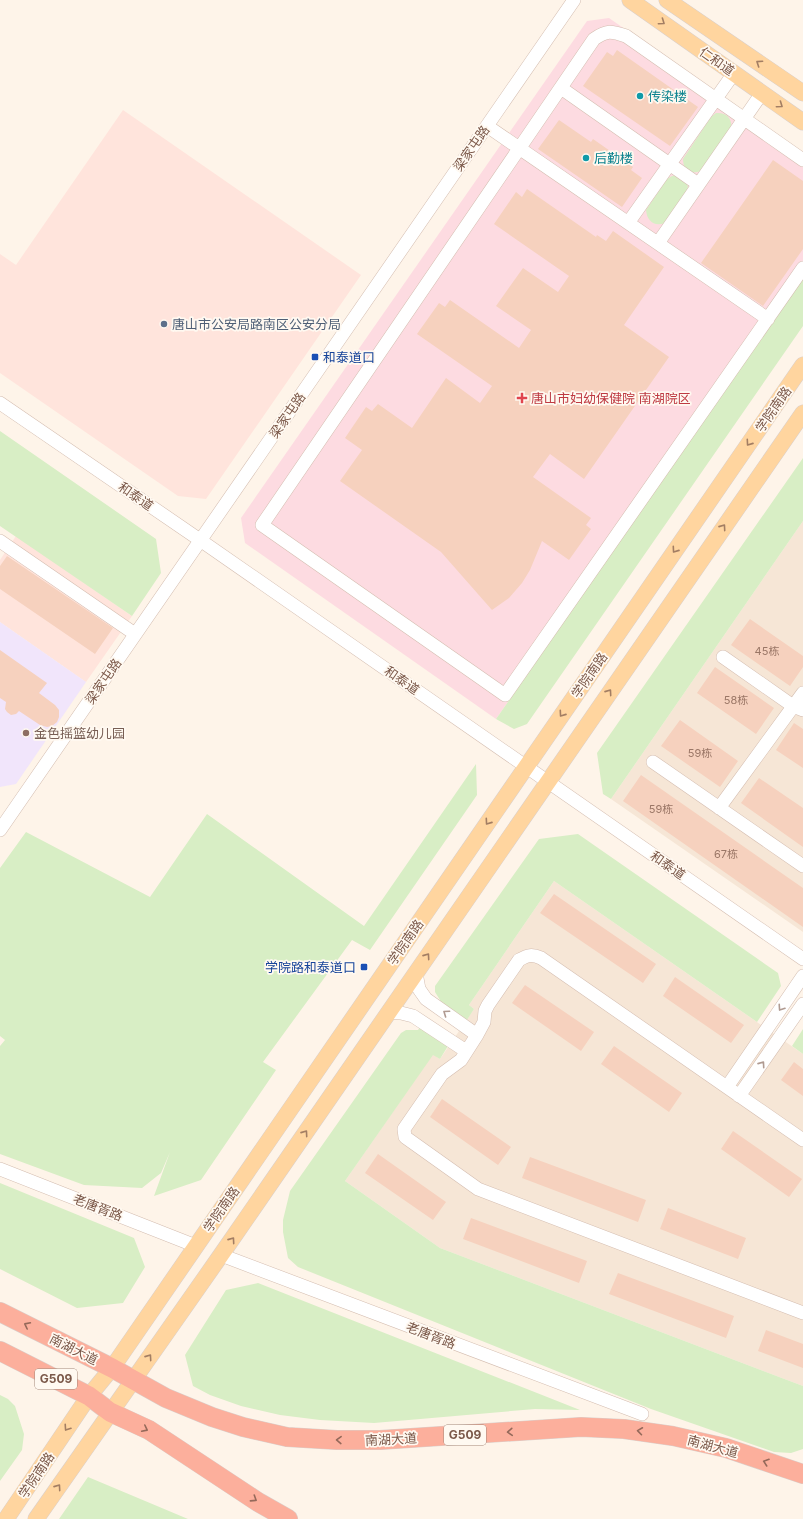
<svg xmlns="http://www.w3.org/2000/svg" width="803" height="1519" viewBox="0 0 803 1519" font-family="Inter,'Noto Sans SC',sans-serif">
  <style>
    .residential { fill: #f6e6d6 }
    .commercial { fill: #ffe4dc }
    .education { fill: #f1e5fb }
    .medical { fill: #fddbe1 }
    .green { fill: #d8eec5 }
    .building { fill: #f6d1be }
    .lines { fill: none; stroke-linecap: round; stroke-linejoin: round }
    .minor-casing { stroke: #d4bdb0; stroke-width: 14 }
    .major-casing { stroke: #dad0cc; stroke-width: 17 }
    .highway-casing { stroke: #dad0cc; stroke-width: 20 }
    .minor { stroke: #fff; stroke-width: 13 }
    .major { stroke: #ffd59f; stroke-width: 16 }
    .highway { stroke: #fcaf9c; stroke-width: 19 }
    .oneway { stroke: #a37e63 }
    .oneway2 { stroke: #b09b92 }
    .oneway3 { stroke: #95695a }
    .culture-dot { fill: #0f9aa8; stroke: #fff9f1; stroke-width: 1.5 }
    .service-dot { fill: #5c6f8a; stroke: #fff9f1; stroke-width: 1.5 }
    .transit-dot { fill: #1a4fb4; stroke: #fff9f1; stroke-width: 1.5 }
    .health-dot { fill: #e0444e; stroke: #fff9f1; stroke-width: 1.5 }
    .education-dot { fill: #8d6e63; stroke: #fff9f1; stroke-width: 1.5 }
    .labels { text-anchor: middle; stroke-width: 3.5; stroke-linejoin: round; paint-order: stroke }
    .number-label { font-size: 11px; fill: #9a7666 }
    .shield { fill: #fff9f1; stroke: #a3887b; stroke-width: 1 }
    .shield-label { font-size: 12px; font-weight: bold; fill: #7b5849 }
    .street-label { font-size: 13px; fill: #7b5849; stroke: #fff9f1 }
    .culture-label { font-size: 13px; fill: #0d838f; stroke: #fff9f1; text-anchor: start }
    .service-label { font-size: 13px; fill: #4e5e75; stroke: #fff9f1; text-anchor: start }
    .transit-label { font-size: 13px; fill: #164399; stroke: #fff9f1; text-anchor: start }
    .health-label { font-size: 13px; fill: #be3a42; stroke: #fff9f1; text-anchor: start }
    .education-label { font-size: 13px; fill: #785e54; stroke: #fff9f1; text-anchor: start }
  </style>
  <rect width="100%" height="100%" fill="#fef4e9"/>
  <path class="residential" d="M803,521V932L611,799Z
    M554,881L803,1054V1386L440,1248L345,1181L433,1054L440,1059L474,1009L469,1005Z"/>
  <path class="commercial" d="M123,110L361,275L206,499L178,496L0,373V254L16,265Z
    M16,536L132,616L86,682L0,622V560Z"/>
  <path class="education" d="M0,622L86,682L16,784L0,787Z"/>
  <path class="medical" d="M609,18L803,153V278L496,719L245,543L241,518L587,21Z"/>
  <path class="green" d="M716,113C727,112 733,119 731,130L701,171C690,175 683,170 683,159L711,117Z
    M677,175L686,181L688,187L686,192L665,223C654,227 647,221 646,210L667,179L672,176Z
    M803,278V326L527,724L514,729L496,719Z
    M0,431L156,539L161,573L132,616L0,526Z
    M803,458V521L611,799L603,794L597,753Z
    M476,764L477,795L370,950L352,940L263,1062L276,1070L201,1180L154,1196L170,1152L161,1173L142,1188L84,1185L0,1154V1046L5,1040L0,1036V868L26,832L150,897L207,814L364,926Z
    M578,834L778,973L781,986L757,1022L554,881L469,1005L474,1009L465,1023L438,1004L440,1000L435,992V986L539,839Z
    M420,1027L448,1046L440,1059L433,1055L345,1181L440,1248L803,1386V1449L791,1453L774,1452L651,1409L298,1267L288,1258L283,1232V1220L290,1191L401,1033L406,1030H418Z
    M803,1029V1054L792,1046Z
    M0,1183L134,1238L145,1267L123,1303L77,1308L0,1269Z
    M258,1283L580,1410L535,1409L374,1423L320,1420L280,1415L241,1406L210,1395L193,1386L185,1355L226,1290Z
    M0,1395L8,1399L15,1406L24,1434L22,1450L0,1481Z
    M88,1477L188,1519H59Z"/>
  <path class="building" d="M617,50L698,107L670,146L583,86L607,52L613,56Z
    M559,120L591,142L593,139L633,167L631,170L642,178L622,207L538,149Z
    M773,160L803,181V249L763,306L701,263Z
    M527,189L596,237L597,235L606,241L613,231L664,267L624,325L669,357L584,479L550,454L533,477L591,518L586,525L591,529L569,560L542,541L530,570L522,583L509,598L492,610L441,552L340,481L362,450L345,438L366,407L372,411L378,404L412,428L446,378L480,403L492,386L417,334L439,303L445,307L450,300L519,348L531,330L496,306L523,268L558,292L569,276L494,224L516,192L522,197Z
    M7,556L113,628L95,654L0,589V566Z
    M750,619L803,656V667L790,686L731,645Z
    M0,650L47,683L39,693L55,705L59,710V717L57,722L52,726L47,727L40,725L19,711L16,714L11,715L7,712L5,709L6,702L0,698Z
    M715,667L774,708L756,734L697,693Z
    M680,720L738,761L720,787L661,746Z
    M794,723L803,729V768L776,750Z
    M641,775L803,888V927L623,801Z
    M759,778L803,808V847L741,803Z
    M554,894L656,964L643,983L540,913Z
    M675,977L744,1025L731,1043L663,996Z
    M525,985L594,1032L581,1051L512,1003Z
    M614,1046L682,1093L669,1112L601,1064Z
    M794,1062L803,1069V1096L781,1080Z
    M442,1099L511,1147L498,1165L430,1117Z
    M733,1131L802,1179L789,1197L721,1149Z
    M378,1154L446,1202L433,1220L365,1173Z
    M530,1157L646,1200L638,1222L522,1178Z
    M668,1208L746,1238L738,1259L660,1229Z
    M471,1218L587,1261L579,1283L463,1239Z
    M618,1273L734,1316L726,1338L609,1294Z
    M766,1330L803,1344V1368L758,1351Z"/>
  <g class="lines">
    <g class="minor-casing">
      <path id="minor" d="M561,88L698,184
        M487,126L768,319
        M803,160L626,36C611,31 607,30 594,39L262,525L505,695L803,268
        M628,223L734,73
        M658,243L762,93
        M0,403L200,540L803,959
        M0,541L135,634
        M723,657L793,706L803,710
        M653,762L803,866
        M719,808L803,693
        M0,830L574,0
        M416,973L419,989L426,999L477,1035
        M388,1012L401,1013L413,1016L466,1051
        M727,1087L803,976
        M739,1096L803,1004
        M803,1140L541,958C532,954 528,955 519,960L488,1005L485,1011L484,1022L477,1035L461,1060L442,1074L404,1129L405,1137L478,1189L803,1313
        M0,1169L196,1246
        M221,1255L642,1414"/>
    </g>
    <g class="major-casing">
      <path id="major" d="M630,0L803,122
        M667,0L803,93
        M6,1519L89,1396L112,1368L803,365
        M36,1519L221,1255L803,413"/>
    </g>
    <g class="highway-casing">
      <path id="highway" d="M0,1312L112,1368L166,1398L212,1417L243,1427L287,1437L337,1440H380L581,1427L624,1429L673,1436L726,1448L803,1474
        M0,1351L89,1396L110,1412L149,1430L258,1502L288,1519"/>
    </g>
    <use href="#minor" class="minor"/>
    <use href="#major" class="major"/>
    <use href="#highway" class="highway"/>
  </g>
  <defs><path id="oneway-chevron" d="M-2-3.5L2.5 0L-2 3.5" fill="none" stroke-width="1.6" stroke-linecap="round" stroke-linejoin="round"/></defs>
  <g class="oneway">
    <use href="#oneway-chevron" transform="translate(662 22) rotate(35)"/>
    <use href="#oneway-chevron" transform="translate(759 63) rotate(-146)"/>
    <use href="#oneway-chevron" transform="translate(780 105) rotate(35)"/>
    <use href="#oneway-chevron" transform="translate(749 443) rotate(125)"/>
    <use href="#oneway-chevron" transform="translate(723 527) rotate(-55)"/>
    <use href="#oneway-chevron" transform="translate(675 550) rotate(125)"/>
    <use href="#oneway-chevron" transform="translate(609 692) rotate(-55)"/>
    <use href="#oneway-chevron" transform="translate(562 714) rotate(125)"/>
    <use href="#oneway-chevron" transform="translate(488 822) rotate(125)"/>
    <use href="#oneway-chevron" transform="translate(427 956) rotate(-55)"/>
    <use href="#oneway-chevron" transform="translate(305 1133) rotate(-55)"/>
    <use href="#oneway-chevron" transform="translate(232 1240) rotate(-55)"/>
    <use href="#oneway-chevron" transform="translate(149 1357) rotate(-55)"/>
    <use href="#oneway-chevron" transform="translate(67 1428) rotate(124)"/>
    <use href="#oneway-chevron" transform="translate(58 1487) rotate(-55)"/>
  </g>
  <g class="oneway2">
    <use href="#oneway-chevron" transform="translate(781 1008) rotate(124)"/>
    <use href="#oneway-chevron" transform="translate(446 1013) rotate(-145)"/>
    <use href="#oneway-chevron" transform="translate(762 1064) rotate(-55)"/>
  </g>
  <g class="oneway3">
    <use href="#oneway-chevron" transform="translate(27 1325) rotate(-153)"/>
    <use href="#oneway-chevron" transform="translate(145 1429) rotate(27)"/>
    <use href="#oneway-chevron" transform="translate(640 1431) rotate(-172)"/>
    <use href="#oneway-chevron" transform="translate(510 1432) rotate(176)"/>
    <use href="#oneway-chevron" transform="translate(339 1440) rotate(-178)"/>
    <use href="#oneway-chevron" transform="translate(766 1462) rotate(-161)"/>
    <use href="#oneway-chevron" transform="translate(254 1499) rotate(33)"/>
  </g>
  <g class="culture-dot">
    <circle cx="640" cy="96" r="4"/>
    <circle cx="586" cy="158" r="4"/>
  </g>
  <circle class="service-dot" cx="164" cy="324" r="4"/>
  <g class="transit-dot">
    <rect x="311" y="353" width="8" height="8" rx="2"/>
    <rect x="360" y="963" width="8" height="8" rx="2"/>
  </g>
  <path class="health-dot" d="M520 392h4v4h4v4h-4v4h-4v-4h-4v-4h4z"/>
  <circle class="education-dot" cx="26" cy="733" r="4"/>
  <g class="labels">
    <g class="number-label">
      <text x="767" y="655">45栋</text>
      <text x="736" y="704">58栋</text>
      <text x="700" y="757">59栋</text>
      <text x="661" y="813">59栋</text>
      <text x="726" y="858">67栋</text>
    </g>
    <g class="shield">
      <rect x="35" y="1369" width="42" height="20" rx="3"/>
      <rect x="444" y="1425" width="42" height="20" rx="3"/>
    </g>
    <g class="shield-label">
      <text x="56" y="1383">G509</text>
      <text x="465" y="1439">G509</text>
    </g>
    <g class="street-label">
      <text transform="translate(717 61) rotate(35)" y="5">仁和道</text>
      <text transform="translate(471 148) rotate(-55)" y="5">梁家屯路</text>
      <text transform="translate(773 409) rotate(-55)" y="5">学院南路</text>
      <text transform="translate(287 415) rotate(-55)" y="5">梁家屯路</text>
      <text transform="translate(136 496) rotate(35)" y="5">和泰道</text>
      <text transform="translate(589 675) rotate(-55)" y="5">学院南路</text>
      <text transform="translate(402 680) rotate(35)" y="5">和泰道</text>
      <text transform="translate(103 681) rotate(-55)" y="5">梁家屯路</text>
      <text transform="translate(668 865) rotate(35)" y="5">和泰道</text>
      <text transform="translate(405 942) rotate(-55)" y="5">学院南路</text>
      <text transform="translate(98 1207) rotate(21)" y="5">老唐胥路</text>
      <text transform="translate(221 1209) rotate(-55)" y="5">学院南路</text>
      <text transform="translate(431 1335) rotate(21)" y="5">老唐胥路</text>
      <text transform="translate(74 1349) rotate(27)" y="5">南湖大道</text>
      <text transform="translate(391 1439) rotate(-3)" y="5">南湖大道</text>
      <text transform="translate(713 1446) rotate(15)" y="5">南湖大道</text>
      <text transform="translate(36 1475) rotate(-56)" y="5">学院南路</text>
    </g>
    <g class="culture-label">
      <text x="648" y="101">传染楼</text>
      <text x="594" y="163">后勤楼</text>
    </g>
    <g class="service-label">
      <text x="172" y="329">唐山市公安局路南区公安分局</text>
    </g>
    <g class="transit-label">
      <text x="323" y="362">和泰道口</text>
      <text x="356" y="972" text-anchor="end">学院路和泰道口</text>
    </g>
    <g class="health-label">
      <text x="531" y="403">唐山市妇幼保健院 南湖院区</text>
    </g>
    <g class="education-label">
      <text x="34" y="738">金色摇篮幼儿园</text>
    </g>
  </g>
</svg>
